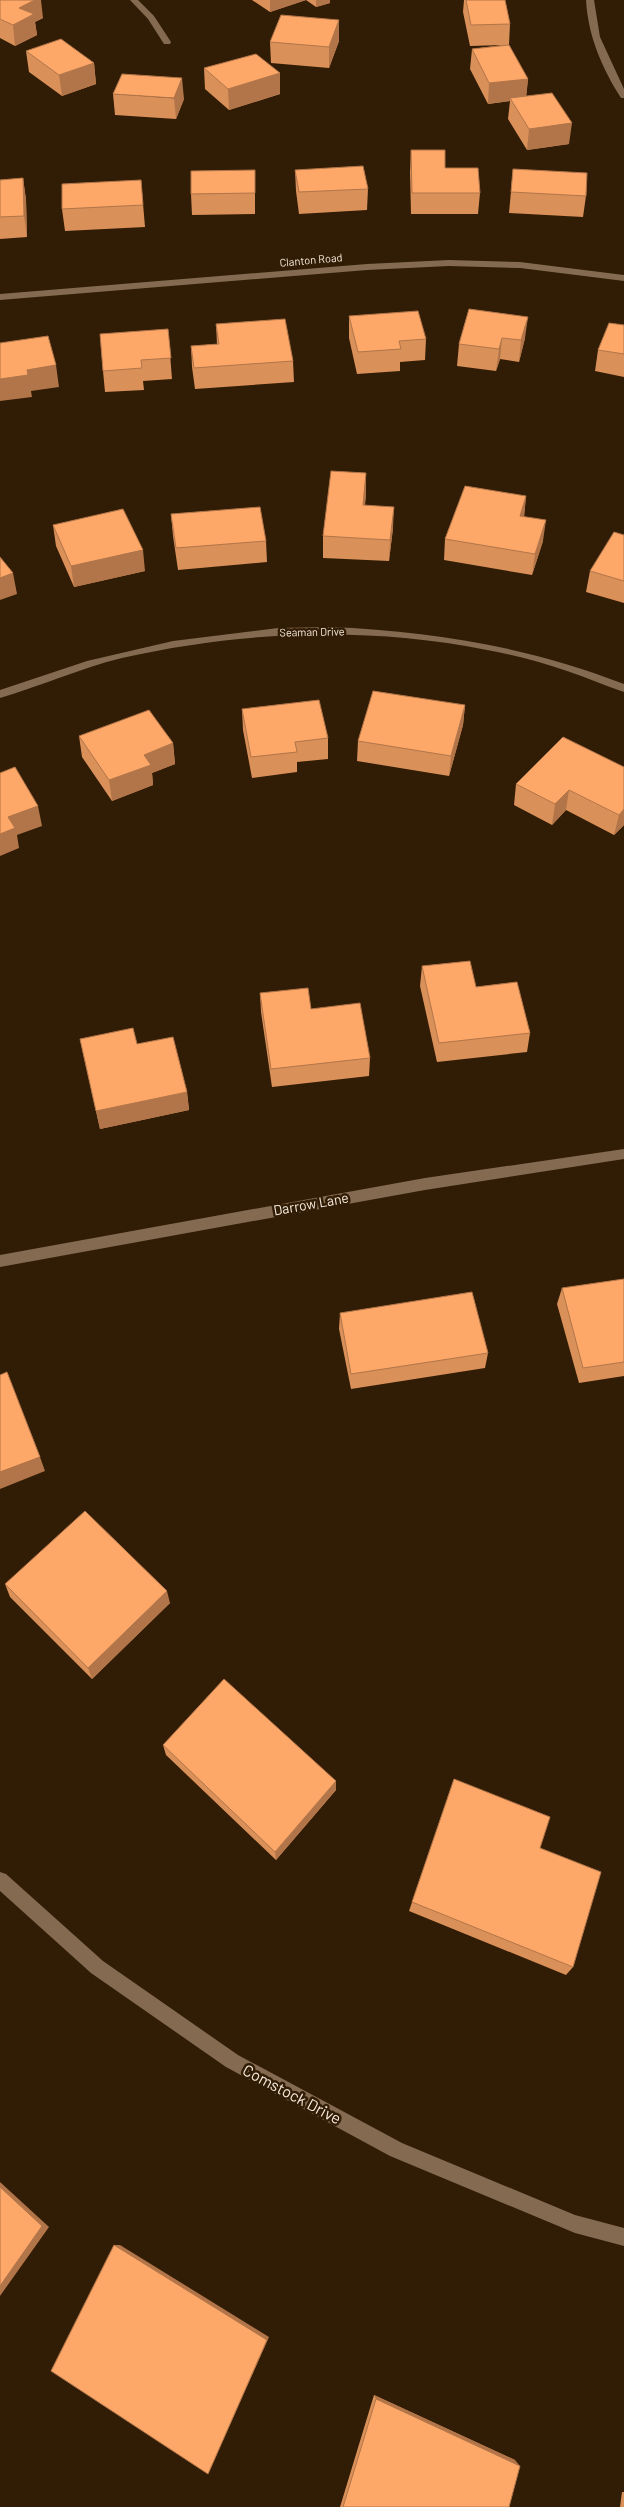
<svg xmlns="http://www.w3.org/2000/svg" width="624" height="2507" viewBox="0 0 624 2507" font-family="Barlow,sans-serif">
  <style>
    .lines { fill: none; stroke-linecap: round; stroke-linejoin: round }
    .minor { fill: #836a51; fill-rule: evenodd }
    .secondary { fill: #836a51; fill-rule: evenodd }
    .wall { fill: #da9059 }
    .shaded-wall { fill: #b17549 }
    .building { fill: #fda768; stroke: #b17549 }
    .labels { text-anchor: middle; stroke-width: 5; stroke-linejoin: round; paint-order: stroke }
    .far-street-label { font-size: 11px; fill: #f8eadc; stroke: #311c05 }
    .street-label { font-size: 14px; fill: #f8eadc; stroke: #311c05 }
    .near-street-label { font-size: 16px; fill: #f8eadc; stroke: #311c05 }
  </style>
  <rect width="100%" height="100%" fill="#311c05"/>
  <g class="lines">
    <path class="minor" d="M130,0H138L154,16L171,42L170,44H164L148,19Z
      M586,0H594L600,37L624,89V98H621C602,68 588,36 586,0Z
      M330,627C432,631 529,647 624,684V692C605,686 586,677 567,671C541,662 514,655 487,650C366,626 242,631 122,658C81,668 41,686 0,698V690L87,661L173,641L278,628Z
      M624,1149V1159L425,1190L0,1267V1255L425,1178Z
      M0,1872L6,1874L103,1961L238,2055L402,2143L575,2215L624,2228V2246L575,2233L390,2156L226,2067L91,1973L0,1891Z"/>
    <path class="secondary" d="M449,260L520,262L624,275V281L520,268L449,266L367,270L0,300V294L367,264Z"/>
  </g>
  <path class="wall" d="M0,0L43,18L35,22L37,35L15,46L0,38Z
    M252,0H330V3L316,7L306,0L270,12Z
    M464,0H505L510,24L509,45L528,79L526,96L569,144L527,150L508,119L510,101L488,104L470,69L472,49L503,45L470,46L463,12Z
    M339,41L329,68L271,63L270,42Z
    M26,51L94,63L96,84L62,96L29,72Z
    M204,68L280,73V94L229,110L205,89Z
    M113,94L184,99L176,119L115,115Z
    M411,150L445,168L480,193L478,214H411L410,172Z
    M513,169L586,196L583,217L509,213Z
    M295,170L368,189L367,210L299,214L296,191Z
    M23,178L26,200L27,237L0,239V180Z
    M141,180L145,227L65,231L62,209Z
    M255,192V214L192,215L191,194Z
    M469,309L525,338L519,362L500,359L496,371L457,366L459,344Z
    M349,316L426,339L425,360L400,362V371L357,374L349,338Z
    M216,324L293,361L294,382L195,389L192,367L191,346L217,344Z
    M624,325V377L595,371L598,350Z
    M168,329L172,379L143,381L144,390L105,392L103,371Z
    M366,494L365,505L393,528L389,561L323,558V536Z
    M526,496L524,516L543,541L532,575L444,560L445,539Z
    M171,514L266,541L267,562L178,570L173,536Z
    M53,525L145,571L74,587L56,546Z
    M624,535V603L586,592L590,571Z
    M465,705L463,725L449,776L357,761L358,741Z
    M242,709L328,738V759L297,762V772L252,778L243,730Z
    M79,736L173,743L175,764L152,773L153,785L112,801L82,757Z
    M624,767V825L614,835L566,810L552,825L514,805L516,784Z
    M422,966L476,987L530,1033L527,1052L437,1062L420,986Z
    M260,993L311,1009L370,1058L369,1076L272,1087L261,1012Z
    M80,1039L137,1044L187,1092L189,1110L100,1129Z
    M624,1279V1376L579,1383L557,1304L562,1288Z
    M340,1313L488,1353L485,1368L351,1389L339,1329Z
    M5,1584L170,1603L92,1679L10,1597Z
    M163,1745L336,1781V1790L276,1860L166,1755Z
    M540,1848L573,1967L566,1975L409,1911L412,1902Z
    M374,2395L515,2460L509,2507H340Z
    M622,2492H624V2507H620Z"/>
  <path class="shaded-wall" d="M35,0H41L43,18L35,22L37,35L15,46L13,25L19,8Z
    M270,0H306L270,12Z
    M316,0H330V3L316,7Z
    M339,20V41L329,68V47Z
    M94,63L96,84L62,96L59,75Z
    M280,73V94L229,110L228,89Z
    M182,78L184,99L176,119L174,98Z
    M528,79L526,100L510,98V101L488,104L489,83Z
    M572,123L569,144L527,150L529,129Z
    M23,178L26,200L27,237L24,216Z
    M528,317L525,338L519,362L521,340Z
    M502,338L500,359L496,371L499,349Z
    M56,365L59,387L31,391L32,397L0,401V379L27,370Z
    M366,473V494L362,527L363,505Z
    M526,496L524,518L520,516Z
    M394,507L393,528L389,561L390,540Z
    M546,520L543,541L532,575L535,554Z
    M143,550L145,571L74,587L71,566Z
    M13,573L17,594L0,600V578Z
    M465,705L463,725L449,776L451,756Z
    M173,743L175,764L152,773L153,785L112,801L109,780L144,755Z
    M569,790L566,810L552,825L555,804Z
    M38,806L42,826L17,835L19,848L0,856V834L8,817Z
    M624,809V825L614,835L619,815Z
    M187,1092L189,1110L100,1129L96,1111Z
    M40,1457L45,1471L0,1489V1472Z
    M167,1591L170,1603L92,1679L88,1668Z
    M336,1781V1790L276,1860L275,1852Z
    M0,2182L49,2227L0,2296Z
    M114,2245H120L269,2337L208,2474Z
    M374,2395L515,2460L520,2466L376,2399Z"/>
  <path class="building" d="M0,0H35L19,8L34,14L13,25L0,19Z
    M466,0H505L510,24L471,25Z
    M281,15L339,20L329,47L270,42Z
    M61,39L94,63L59,75L26,51Z
    M509,45L528,79L489,83L472,49Z
    M256,54L280,73L228,89L204,68Z
    M122,74L182,78L174,98L113,94Z
    M552,93L572,123L529,129L510,98Z
    M411,150H445V168H478L480,193H412Z
    M363,166L368,189L299,192L295,170Z
    M513,169L587,173L586,196L511,192Z
    M255,170V193L191,194V171Z
    M23,178L24,216L0,217V180Z
    M141,180L143,205L62,209V184Z
    M469,309L528,317L521,340L502,338L499,349L459,344Z
    M418,311L426,339L399,341L401,349L358,352L349,316Z
    M285,319L293,361L194,368L191,346L219,344L216,324Z
    M609,323L624,325V354L598,350Z
    M168,329L171,358L141,360L142,368L103,371L100,334Z
    M48,336L56,365L27,370L28,375L0,379V343Z
    M331,471L366,473L363,505L394,507L390,540L323,536Z
    M465,486L526,496L520,516L546,520L535,554L445,539Z
    M260,507L266,541L176,548L171,514Z
    M123,509L143,550L71,566L53,525Z
    M614,532L624,535V581L590,571Z
    M0,557L13,573L0,578Z
    M373,691L465,705L451,756L358,741Z
    M319,700L328,738L295,742L297,752L251,757L242,709Z
    M149,710L173,743L144,755L151,765L109,780L79,736Z
    M563,737L624,767V809L619,815L569,790L555,804L516,784Z
    M15,767L38,806L8,817L15,828L0,834V773Z
    M470,961L476,987L517,982L530,1033L439,1043L422,966Z
    M308,988L311,1009L360,1003L370,1058L271,1069L260,993Z
    M133,1028L137,1044L173,1037L187,1092L96,1111L80,1039Z
    M624,1279V1362L583,1368L562,1288Z
    M472,1292L488,1353L351,1374L340,1313Z
    M7,1372L40,1457L0,1472V1375Z
    M85,1511L167,1591L88,1668L5,1584Z
    M224,1679L336,1781L275,1852L163,1745Z
    M454,1779L550,1817L540,1848L601,1872L573,1967L412,1902Z
    M0,2187L42,2226L0,2286Z
    M114,2245L267,2340L208,2474L51,2371Z
    M376,2399L520,2466L509,2507H343Z"/>
  <g class="labels">
    <g class="far-street-label">
      <text transform="translate(311 260) rotate(-5)" y="4">Clanton Road</text>
      <text transform="translate(312 632) rotate(-1)" y="4">Seaman Drive</text>
    </g>
    <g class="street-label">
      <text transform="translate(311 1204) rotate(-10)" y="5">Darrow Lane</text>
    </g>
    <g class="near-street-label">
      <text transform="translate(292 2094) rotate(28)" y="6">Comstock Drive</text>
    </g>
  </g>
</svg>
